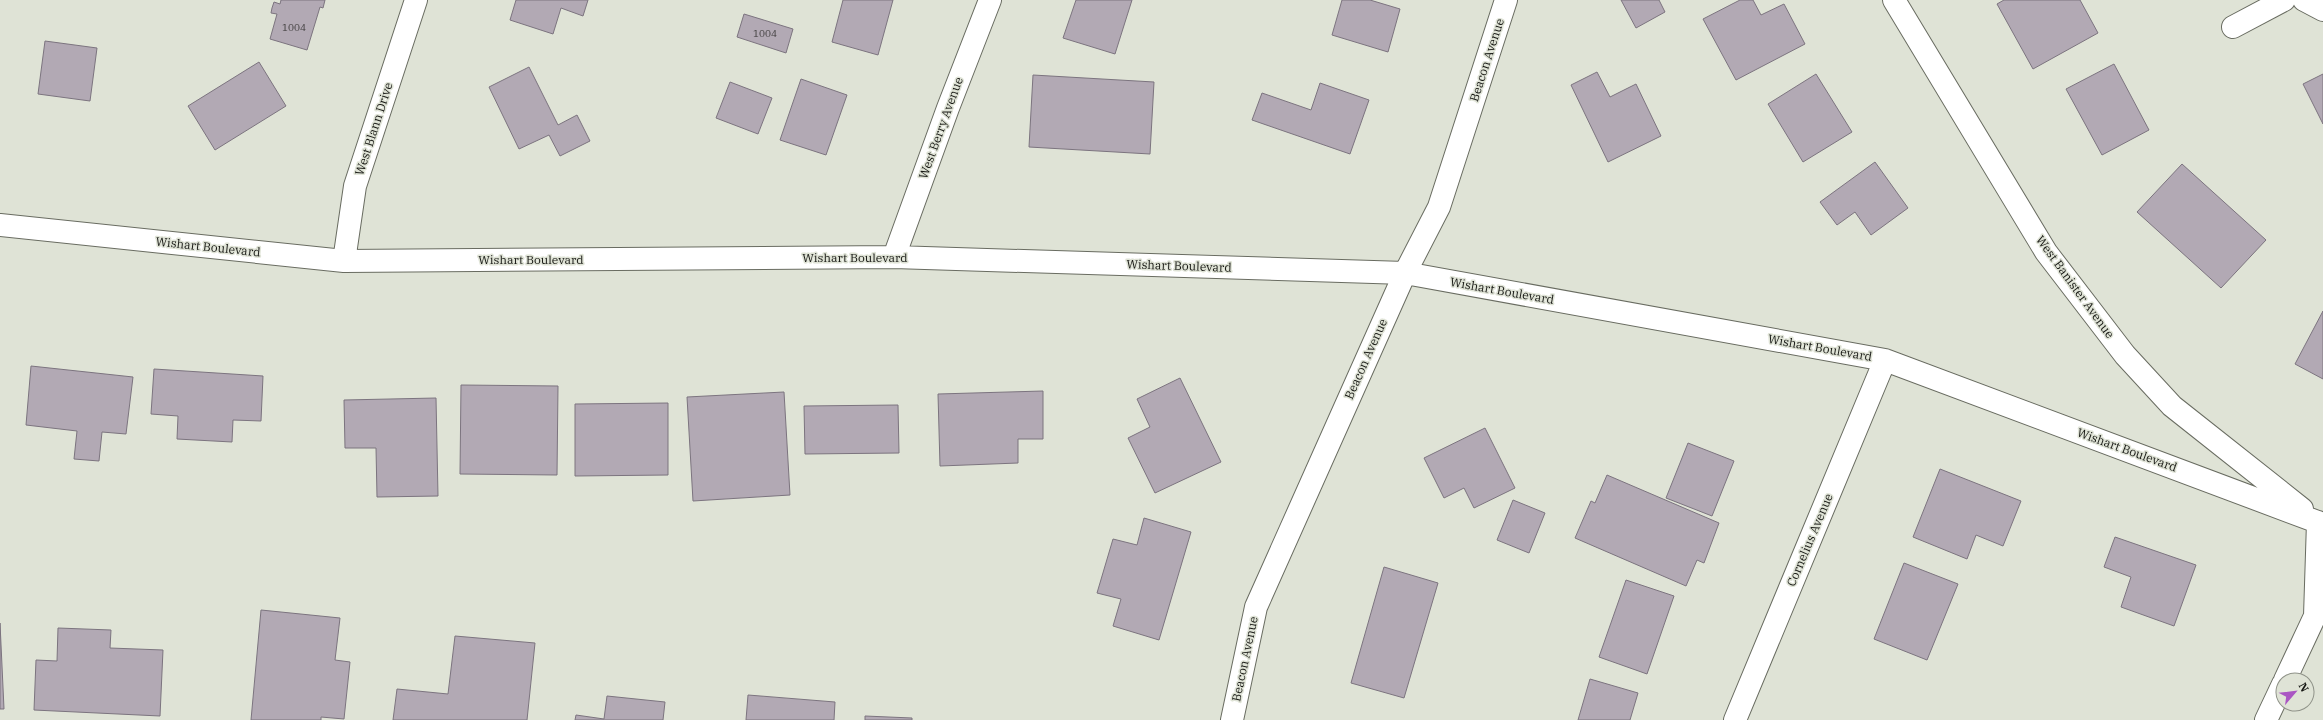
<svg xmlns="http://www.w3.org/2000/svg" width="2323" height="720" viewBox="0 0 2323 720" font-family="'IBM Plex Serif',serif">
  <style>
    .building { fill: #b2a9b4; stroke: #7c747f }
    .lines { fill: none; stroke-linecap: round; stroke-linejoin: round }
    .minor-casing { stroke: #696c61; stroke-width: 24 }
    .minor { stroke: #fff; stroke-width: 22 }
    .labels { text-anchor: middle; stroke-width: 3; stroke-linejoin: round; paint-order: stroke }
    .number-label { font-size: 10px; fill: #3e3c3c }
    .street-label { font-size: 12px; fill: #171814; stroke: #dfe3d6 }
  </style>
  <rect width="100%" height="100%" fill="#dfe3d6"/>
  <path class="building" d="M281,0H325L323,8L320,7L307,50L270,39L277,14L271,13L272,8L274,2L280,4Z
    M516,0H588L583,16L561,8L553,34L510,20Z
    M843,0H893L878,55L832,42Z
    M1076,0H1132L1115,54L1063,38Z
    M1342,0H1370L1400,9L1388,52L1332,35Z
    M1621,0H1659L1665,12L1636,28Z
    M1740,0H1753L1761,15L1784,4L1805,44L1736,80L1703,19Z
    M2004,0H2080L2098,33L2033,69L1997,4Z
    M744,14L793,29L786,53L737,37Z
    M45,41L97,48L90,101L38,94Z
    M259,62L286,106L215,150L188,106Z
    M2114,64L2149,130L2102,155L2066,89Z
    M529,67L558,125L577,115L590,141L560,156L549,135L519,149L489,87Z
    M1597,72L1610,97L1636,84L1661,136L1608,162L1571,85Z
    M1816,74L1852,132L1803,162L1768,104Z
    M2323,74V124L2303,84Z
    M1033,75L1154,82L1150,154L1029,147Z
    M801,79L847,95L826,155L780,140Z
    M730,82L772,98L758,134L716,118Z
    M1320,83L1369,100L1350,154L1252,120L1262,93L1311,110Z
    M1875,162L1908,208L1871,235L1855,212L1837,225L1820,202Z
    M2182,164L2266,240L2221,288L2137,212Z
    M2323,311V379L2295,364Z
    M31,366L133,377L126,434L102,432L99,461L74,459L77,431L26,425Z
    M154,369L263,376L261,421L233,420L232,442L177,439L178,416L151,414Z
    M1180,378L1221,462L1155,493L1128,438L1150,427L1137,399Z
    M461,385L558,386L557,475L460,474Z
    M1043,391V439H1018V463L940,466L938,394Z
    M784,392L790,495L693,501L687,397Z
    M436,398L438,496L377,497L376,448H345L344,400Z
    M668,403V475L575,476V404Z
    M898,405L899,453L805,454L804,406Z
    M1485,428L1515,488L1474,508L1464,488L1444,498L1424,458Z
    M1688,443L1734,461L1712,516L1666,498Z
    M1940,469L2021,501L2003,546L1976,535L1967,559L1913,537Z
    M1607,475L1719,523L1704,563L1697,560L1686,586L1575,538L1591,501L1595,503Z
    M1513,500L1545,513L1529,553L1497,540Z
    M1144,518L1191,532L1159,640L1113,626L1121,599L1097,593L1113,539L1137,545Z
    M2115,537L2196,565L2174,626L2121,607L2131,577L2104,567Z
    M1904,563L1958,584L1927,660L1874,639Z
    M1384,567L1438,583L1404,698L1351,683Z
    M1626,580L1674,596L1647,674L1599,657Z
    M261,610L340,618L335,660L350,662L344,719L321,717V720H251Z
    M0,623L4,709H0Z
    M58,628L111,630L110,648L163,650L160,716L34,710L36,660L57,661Z
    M455,636L535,643L527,720H393L397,689L448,694Z
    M1590,679L1638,693L1630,720H1578Z
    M748,695L835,702L834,720H746Z
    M607,696L665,702L663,720H575L576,715L604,719Z
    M865,716L912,718V720H865Z"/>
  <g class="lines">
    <g class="minor-casing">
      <path id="minor" d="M1894,0L2046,252L2125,355L2172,406L2302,509
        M2304,0L2323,10
        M2233,27L2284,0
        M0,225L344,261L894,257L1405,273L1885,360L2323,524
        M894,257L948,108L990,0
        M344,261L355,186L416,0
        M2285,680L2315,616L2318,522
        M1232,720L1256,607L1405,273L1439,207L1506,0
        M1735,720L1885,360
        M2266,720L2283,684"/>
    </g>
    <use href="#minor" class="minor"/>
  </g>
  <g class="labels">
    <g class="number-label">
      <text x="294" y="31">1004</text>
      <text x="765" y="37">1004</text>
    </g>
    <g class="street-label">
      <text transform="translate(1487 60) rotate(-72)" y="4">Beacon Avenue</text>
      <text transform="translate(941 128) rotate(-70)" y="4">West Berry Avenue</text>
      <text transform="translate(374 129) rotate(-72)" y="4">West Blann Drive</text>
      <text transform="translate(208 247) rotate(6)" y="4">Wishart Boulevard</text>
      <text x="855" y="262">Wishart Boulevard</text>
      <text x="531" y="264">Wishart Boulevard</text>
      <text transform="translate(1179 266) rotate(2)" y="4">Wishart Boulevard</text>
      <text transform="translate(2075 287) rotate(54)" y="4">West Banister Avenue</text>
      <text transform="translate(1502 291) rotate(10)" y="4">Wishart Boulevard</text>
      <text transform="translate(1820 348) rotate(10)" y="4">Wishart Boulevard</text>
      <text transform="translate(1366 359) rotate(-66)" y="4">Beacon Avenue</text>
      <text transform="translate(2127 450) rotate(20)" y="4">Wishart Boulevard</text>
      <text transform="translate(1810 540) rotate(-67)" y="4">Cornelius Avenue</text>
      <text transform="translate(1245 659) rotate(-78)" y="4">Beacon Avenue</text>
    </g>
  </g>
  <g transform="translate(2295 692) rotate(62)"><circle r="19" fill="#dfe3d6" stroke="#8f9288"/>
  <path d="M0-3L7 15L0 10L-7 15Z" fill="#aa55c3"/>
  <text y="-6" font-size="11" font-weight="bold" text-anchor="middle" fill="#171814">N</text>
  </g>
</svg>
